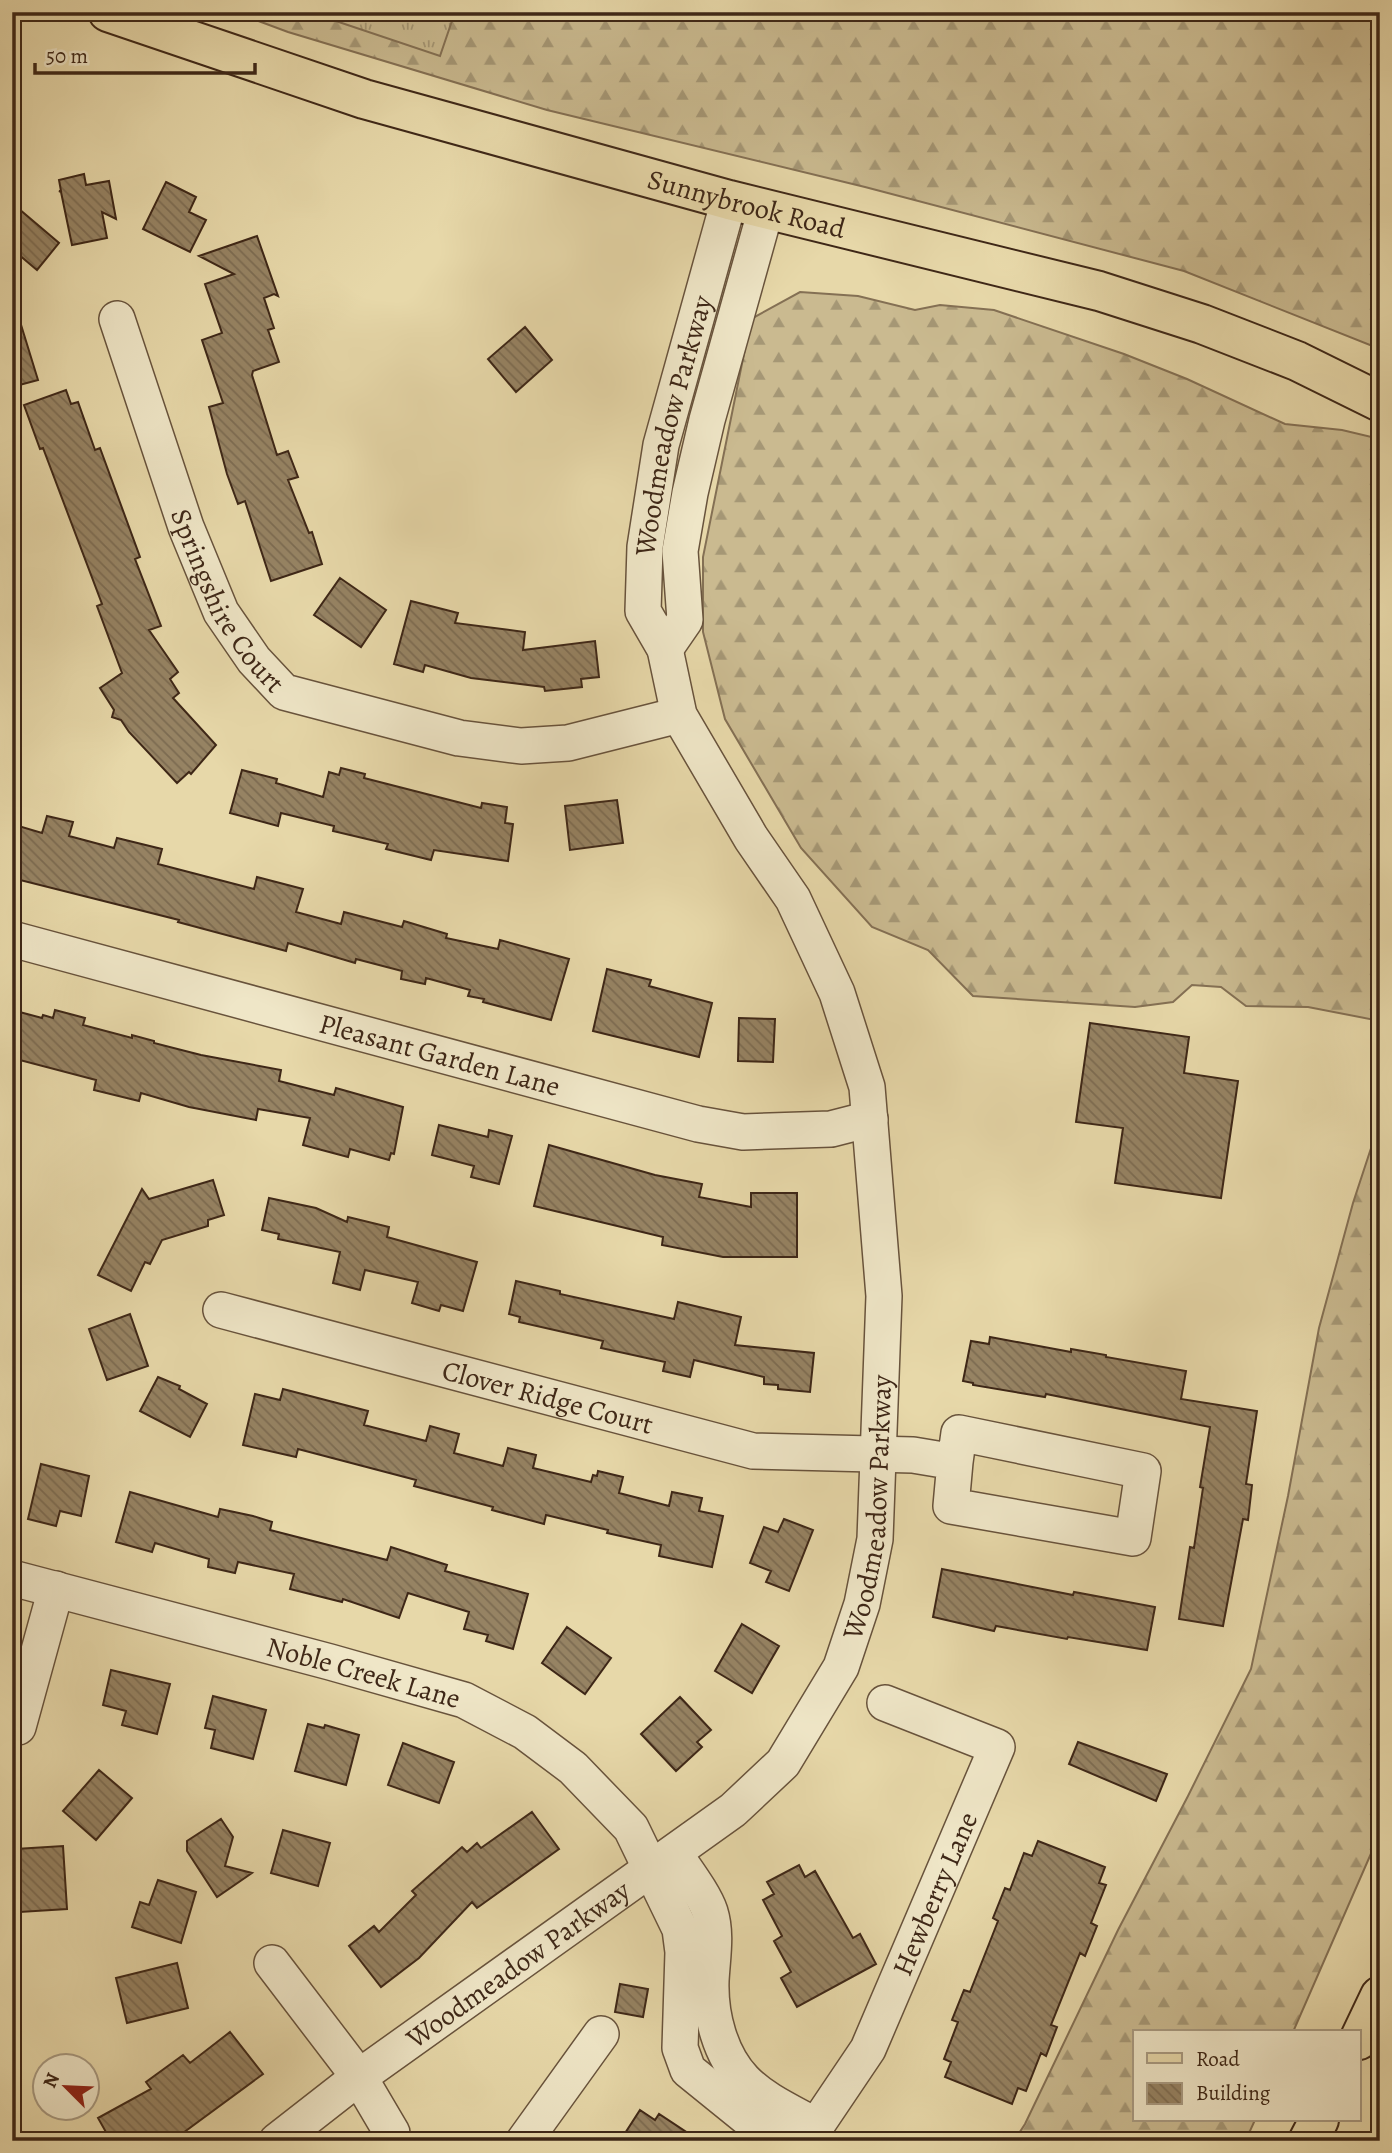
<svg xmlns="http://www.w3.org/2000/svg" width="1392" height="2153" viewBox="0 0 1392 2153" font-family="Alegreya,serif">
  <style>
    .forest { fill: url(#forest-firs); stroke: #847054; stroke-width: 2 }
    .park { fill: url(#park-tufts); stroke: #847054; stroke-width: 2 }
    .building { fill: url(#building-back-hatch); stroke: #3e2717; stroke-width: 2 }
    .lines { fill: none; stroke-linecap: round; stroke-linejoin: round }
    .minor-casing { stroke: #68533c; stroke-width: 38 }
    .major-casing { stroke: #3e2717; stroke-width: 42 }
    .highway-casing { stroke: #3e2717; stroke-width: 42 }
    .minor { stroke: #efe6c7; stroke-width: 35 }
    .major { stroke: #e7d8a9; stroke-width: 38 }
    .highway { stroke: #e7d8a9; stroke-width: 38 }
    .labels { text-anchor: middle; stroke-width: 5; stroke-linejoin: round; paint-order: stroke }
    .street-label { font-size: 28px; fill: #3e2717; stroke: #efe6c7 }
  </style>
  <defs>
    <pattern id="forest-firs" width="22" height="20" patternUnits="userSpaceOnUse" patternTransform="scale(1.75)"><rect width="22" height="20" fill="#caba90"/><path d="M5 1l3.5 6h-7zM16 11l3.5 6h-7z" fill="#a59775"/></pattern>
    <pattern id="park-tufts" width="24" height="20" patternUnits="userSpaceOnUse" patternTransform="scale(1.75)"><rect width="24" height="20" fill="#caba90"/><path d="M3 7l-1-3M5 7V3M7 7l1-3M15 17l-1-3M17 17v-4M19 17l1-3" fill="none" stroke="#a59775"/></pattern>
    <pattern id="building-back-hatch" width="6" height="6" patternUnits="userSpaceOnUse" patternTransform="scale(1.75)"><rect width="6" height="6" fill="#968363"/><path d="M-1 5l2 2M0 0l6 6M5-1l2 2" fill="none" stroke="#7c6b51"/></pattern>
  </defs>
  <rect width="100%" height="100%" fill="#e7d8a9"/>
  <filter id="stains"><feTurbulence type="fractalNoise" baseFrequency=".00286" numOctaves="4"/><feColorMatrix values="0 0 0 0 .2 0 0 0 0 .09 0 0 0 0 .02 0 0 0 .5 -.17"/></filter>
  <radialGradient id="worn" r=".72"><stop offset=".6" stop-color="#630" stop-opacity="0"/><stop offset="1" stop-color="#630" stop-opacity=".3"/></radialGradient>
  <path class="forest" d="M234,12H1380V349L1184,271L865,187L547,110L288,32Z
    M800,292L858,296L915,310L940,305L994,310L1124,354L1187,379L1285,424L1342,430L1380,439V1042L1375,1020L1308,1007L1246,1006L1221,987L1192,985L1173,1002L1135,1007L973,996L928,950L872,927L801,848L725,719L703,632V557L751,319Z
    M1380,1086V1833L1293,2032H1135V2120H1255L1250,2131L1238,2141H1014L1025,2124L1118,1930L1188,1796L1251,1669L1288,1496L1319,1328L1353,1203L1375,1136Z"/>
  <path class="park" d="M309,12H455L440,56Z"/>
  <path class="building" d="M84,174L86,185L109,181L116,219L102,212L107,238L72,245L61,192L59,191H61L59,180Z
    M166,182L196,197L189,212L206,220L190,252L143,229Z
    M12,203L59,243L37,270L12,249Z
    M257,236L278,296L274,294L264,298L274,328L268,330L279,362L253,371L252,375L277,455L288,451L298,477L288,480L309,533L312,532L322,564L271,581L245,501L238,504L227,474L209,407L223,403L202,340L222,333L205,284L234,274L199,256Z
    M18,315L38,380L12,387V316Z
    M525,327L552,360L516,392L488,359Z
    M66,390L71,404L78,402L95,450L100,448L140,557L135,559L161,626L149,630L178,672L170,679L179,693L173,698L216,745L191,774L189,772L177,783L129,732L121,720L112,717L114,710L100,688L122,673L97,606L102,604L43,448L40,449L24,405Z
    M340,578L386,610L361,647L314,615Z
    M411,601L458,613L455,623L525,632L523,650L595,641L599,677L581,679L582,687L545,691L544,687L471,678L425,665L423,672L394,664Z
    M341,768L365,774L364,778L481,808L482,803L507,807L505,823L513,824L508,861L434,850L431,860L386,849L388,844L333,831L334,826L281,813L278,826L230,813L242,770L277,779L276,783L323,797L329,772L339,775Z
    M617,800L623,843L570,850L565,806Z
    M47,816L73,822L69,836L114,848L117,838L162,849L158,864L254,889L257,877L303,889L296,912L341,924L344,912L402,927L404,921L447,934L446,938L498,949L500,940L569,959L551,1020L483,1002L484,999L468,996L470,990L426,978L425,984L401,979L402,971L356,959L355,963L288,943L286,951L178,922L179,920L12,878V824L42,833Z
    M607,969L651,980L649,986L712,1003L699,1057L593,1031Z
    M12,1010L42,1018L43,1015L53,1018L55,1010L85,1018L83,1025L132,1038V1035L154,1041V1043L201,1055L281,1070L279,1081L334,1095L336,1088L403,1107L394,1154L391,1153L389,1160L350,1149L348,1157L303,1145L310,1118L258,1109L256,1120L189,1107L141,1093L139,1101L94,1090L96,1080L12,1058Z
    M739,1018L775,1019L773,1062L738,1061Z
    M1090,1023L1189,1037L1184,1073L1238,1081L1221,1198L1115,1183L1123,1128L1076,1122Z
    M439,1125L488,1137L489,1130L512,1136L499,1184L471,1177L474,1166L432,1155Z
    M549,1145L655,1175L702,1184L699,1197L751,1207V1193H797V1257H723L662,1245L663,1237L534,1206Z
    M213,1180L224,1215L208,1220V1226L162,1240L150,1264L145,1262L131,1291L98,1275L142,1189L149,1199Z
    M269,1198L316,1208L347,1222L348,1217L389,1227L387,1237L477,1262L463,1311L441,1305L439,1311L412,1303L418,1282L365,1270L360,1290L333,1283L340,1252L278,1239L279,1234L262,1230Z
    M516,1281L560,1291V1294L674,1319L678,1302L741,1317L735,1345L814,1353L810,1392L778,1389V1385L764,1384V1377L694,1360L690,1377L663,1371L665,1362L601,1348L603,1341L519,1322L520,1317L509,1314Z
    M130,1314L148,1366L107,1380L89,1329Z
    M990,1337L1071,1352V1349L1106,1355V1357L1186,1371L1181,1399L1257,1411L1246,1484L1252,1485L1248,1520L1243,1519L1223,1626L1179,1619L1190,1547L1194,1548L1203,1488L1200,1487L1210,1427L1046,1394L1045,1397L973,1385V1383L963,1381L971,1341L989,1344Z
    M158,1377L180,1386L179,1389L207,1404L190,1437L140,1411Z
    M283,1389L368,1411L364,1425L426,1441L430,1426L459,1434L454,1453L503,1466L508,1448L536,1455L533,1468L591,1482L593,1475L597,1476L598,1471L623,1477L619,1493L669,1506L672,1492L702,1498L699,1511L723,1516L712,1567L659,1556L661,1545L607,1533L608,1530L546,1515L544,1524L492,1510L493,1507L414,1486L416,1480L298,1449L296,1457L243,1445L255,1394L280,1400Z
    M41,1464L89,1476L81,1516L60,1511L56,1526L28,1519Z
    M130,1492L218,1517L220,1509L253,1516L272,1522L270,1530L387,1560L391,1547L447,1565L445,1571L528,1594L513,1649L486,1641L488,1635L464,1629L469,1612L408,1593L399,1618L343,1599L342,1602L290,1589L294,1574L238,1562L235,1573L208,1567L209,1559L155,1543L152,1552L116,1542Z
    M784,1519L813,1530L789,1591L766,1582L771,1571L750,1563L764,1527L778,1532Z
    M942,1569L1073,1595L1074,1592L1155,1607L1147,1650L1068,1637L1067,1639L996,1626L994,1631L933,1617Z
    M742,1624L779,1646L752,1693L715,1671Z
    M567,1627L611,1658L585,1694L542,1663Z
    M111,1670L170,1684L157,1734L122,1725L126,1711L103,1705Z
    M213,1696L266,1710L253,1759L211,1748L215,1730L205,1728Z
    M680,1697L711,1730L697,1742L702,1747L676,1771L641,1734Z
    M308,1724L324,1728L325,1725L359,1735L346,1785L295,1771Z
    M1078,1742L1167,1774L1156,1801L1069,1764Z
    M403,1743L454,1762L439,1803L388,1785Z
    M99,1770L132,1798L96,1840L63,1811Z
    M532,1812L559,1849L477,1908L472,1902L419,1958L381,1987L349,1946L374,1926L379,1932L416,1895L412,1891L462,1847L467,1852L477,1843L481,1848Z
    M221,1819L233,1837L225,1866L252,1873L217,1897L187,1851V1841Z
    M283,1830L330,1843L318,1886L271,1873Z
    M1038,1841L1105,1867L1099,1883L1106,1885L1091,1923L1097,1926L1085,1956L1080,1953L1051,2025L1057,2027L1046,2056L1041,2053L1026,2091L1018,2088L1012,2104L945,2077L951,2062L944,2059L958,2022L952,2020L964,1990L970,1992L989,1944L998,1921L993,1918L1005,1888L1010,1890L1024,1853L1032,1856Z
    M63,1846L67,1909L20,1912L16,1849Z
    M799,1865L805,1877L815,1871L853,1938L860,1934L876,1964L797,2007L781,1978L791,1972L774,1941L782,1936L763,1900L774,1894L767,1882Z
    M158,1880L196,1892L181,1943L132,1927L140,1902L149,1905Z
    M177,1963L188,2008L127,2023L116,1978Z
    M620,1984L648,1989L643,2017L615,2012Z
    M230,2032L263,2074L172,2141H111L98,2118L151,2089L146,2082L183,2055L190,2063Z
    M640,2110L655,2120L659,2114L700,2141H620Z"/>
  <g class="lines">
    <g class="minor-casing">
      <g id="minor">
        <path id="s1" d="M117,319L186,527L221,612L254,660L284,692L459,738L521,746L568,743L679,715"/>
        <path d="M665,649L685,620L680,551L690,493L707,420L766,209"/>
        <path id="s2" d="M12,939L698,1124L743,1132L831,1129L870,1119"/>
        <path id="s3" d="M221,1310L753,1451L913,1455L955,1462L951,1506L1133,1538L1143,1471L959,1433L955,1462"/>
        <path id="s4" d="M12,1578L330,1662L464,1700L525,1732L573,1768L631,1828L680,1929L683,1952L680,2048L688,2070L751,2121L784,2141"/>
        <path d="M18,1727L56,1589"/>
        <path d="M674,1853C685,1870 704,1894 710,1912C717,1934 712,1959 711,1981C710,2015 720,2055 744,2080C763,2100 793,2113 816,2126"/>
        <path d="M272,1963L359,2077L392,2133V2141"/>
        <path id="s5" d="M277,2141L359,2077L733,1810L783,1763L841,1667L862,1604L875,1539L884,1296L867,1087L837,993L793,899L751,838L679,715L665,649L643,611L645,547L661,445L729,200"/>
        <path d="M524,2141L601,2034"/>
        <path id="s6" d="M806,2141L868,2049L997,1747L885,1703"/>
      </g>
    </g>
    <g class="major-casing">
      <g id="major">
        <path id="s7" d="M108,12L364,99L729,200L1099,291L1202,324L1297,361L1380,402"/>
      </g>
    </g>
    <g class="highway-casing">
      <path id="highway" d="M1359,2040L1380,1996
        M1308,2141L1319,2120"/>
    </g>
    <use href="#minor" class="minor"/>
    <use href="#major" class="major"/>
    <use href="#highway" class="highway"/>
  </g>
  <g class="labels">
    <g class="street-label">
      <text dy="10" stroke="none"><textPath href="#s7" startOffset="667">Sunnybrook Road</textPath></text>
      <text dy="10" stroke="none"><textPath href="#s5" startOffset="2049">Woodmeadow Parkway</textPath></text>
      <text dy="10" stroke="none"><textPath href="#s1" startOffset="304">Springshire Court</textPath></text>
      <text dy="10" stroke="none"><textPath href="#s2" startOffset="443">Pleasant Garden Lane</textPath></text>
      <text dy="10" stroke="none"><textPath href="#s3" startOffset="338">Clover Ridge Court</textPath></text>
      <text dy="10" stroke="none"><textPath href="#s5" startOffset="908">Woodmeadow Parkway</textPath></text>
      <text dy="10" stroke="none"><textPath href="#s4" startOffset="364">Noble Creek Lane</textPath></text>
      <text dy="10" stroke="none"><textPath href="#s6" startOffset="280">Hewberry Lane</textPath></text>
      <text dy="10" stroke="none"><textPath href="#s5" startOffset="299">Woodmeadow Parkway</textPath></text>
    </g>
  </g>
  <rect width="1392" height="2153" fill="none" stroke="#e7d8a9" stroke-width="42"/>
  <rect x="14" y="14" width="1364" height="2125" fill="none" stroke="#3e2717" stroke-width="3.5"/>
  <rect x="21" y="21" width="1350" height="2111" fill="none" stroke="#3e2717" stroke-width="2"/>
  <rect x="1133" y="2030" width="228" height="91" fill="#efe6c7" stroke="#a89a81" stroke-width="2"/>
  <rect x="1147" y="2053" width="35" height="10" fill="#e7d8a9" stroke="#a89a81" stroke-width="2"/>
  <text x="1196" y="2066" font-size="21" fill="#3e2717">Road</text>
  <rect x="1147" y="2083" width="35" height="21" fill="url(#building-back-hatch)" stroke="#a89a81" stroke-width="2"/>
  <text x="1196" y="2100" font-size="21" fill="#3e2717">Building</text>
  <g transform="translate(66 2087) rotate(294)"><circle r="33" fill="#efe6c7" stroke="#a89a81" stroke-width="2"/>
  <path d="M0-5L12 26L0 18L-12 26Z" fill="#8f2418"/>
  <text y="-10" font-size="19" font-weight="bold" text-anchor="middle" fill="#3e2717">N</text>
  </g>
  <path d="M35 63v10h220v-10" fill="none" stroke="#3e2717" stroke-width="3.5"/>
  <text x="46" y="63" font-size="21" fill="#3e2717" stroke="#efe6c7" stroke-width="5" paint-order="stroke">50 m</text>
  <rect width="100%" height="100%" filter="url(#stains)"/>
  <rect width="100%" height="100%" fill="url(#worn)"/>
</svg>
